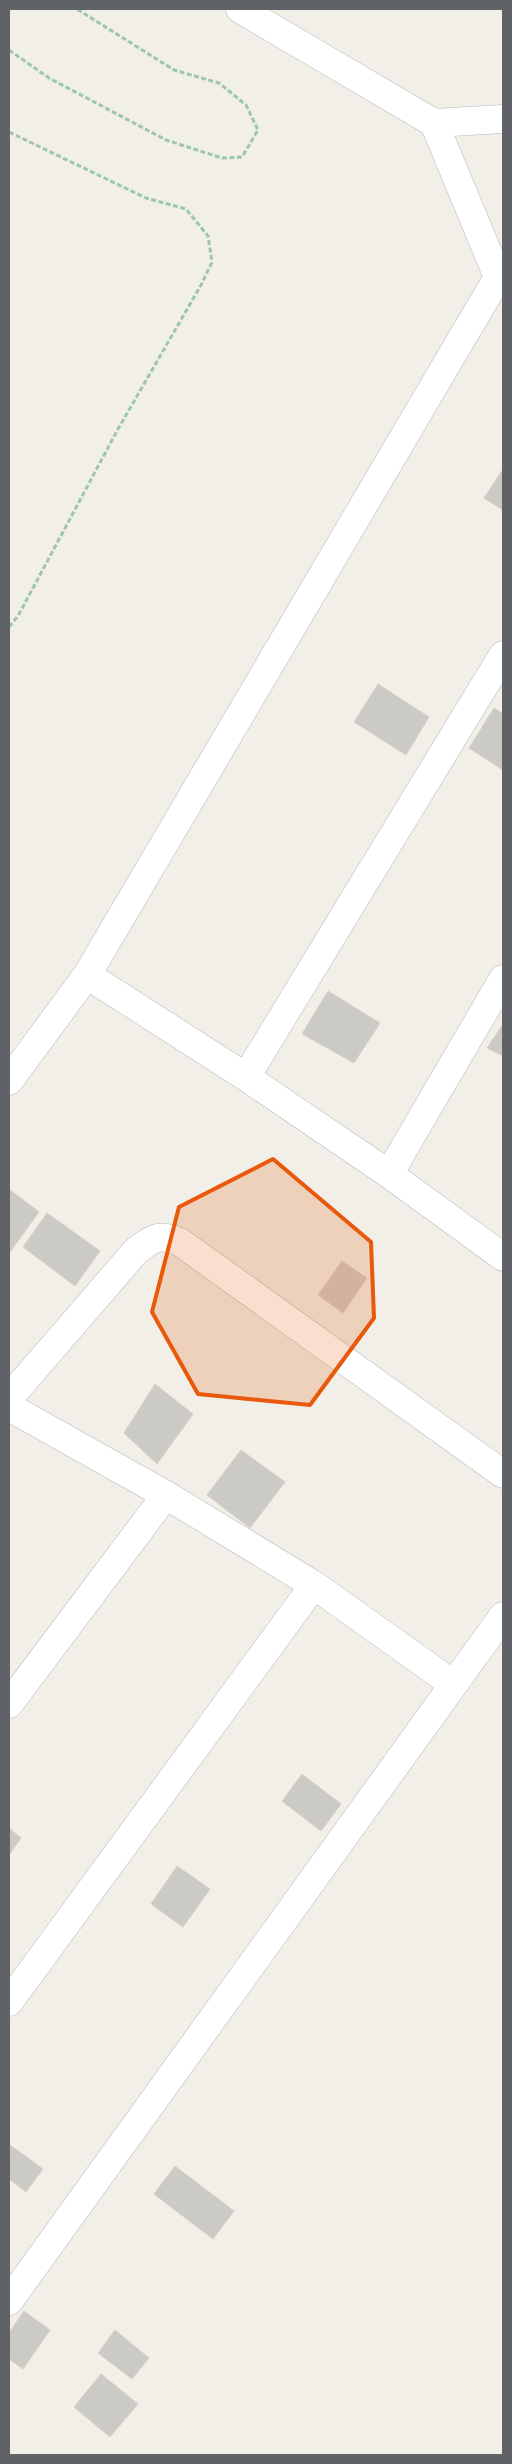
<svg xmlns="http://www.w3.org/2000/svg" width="512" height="2464" viewBox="0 0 512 2464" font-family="Barlow,sans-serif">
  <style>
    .building { fill: #cccac5; stroke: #d6d1c6 }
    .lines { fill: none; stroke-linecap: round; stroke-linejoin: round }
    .minor-casing { stroke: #b5b8bc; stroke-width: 29 }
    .path { stroke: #9cc7a9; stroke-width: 3; stroke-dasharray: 5 2.5; stroke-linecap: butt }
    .minor { stroke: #fff; stroke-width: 28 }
    .marked { fill: #e8590c; fill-opacity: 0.2; stroke: #e8590c; stroke-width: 4; stroke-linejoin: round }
  </style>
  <rect width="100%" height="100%" fill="#f1efe8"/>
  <path class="building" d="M503,469V510L484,498Z
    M378,684L429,717L406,755L354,722Z
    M494,708L503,714V770L469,748Z
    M328,991L380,1023L354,1063L302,1034Z
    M503,1024V1056L487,1048Z
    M9,1189L39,1212L10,1252L9,1251Z
    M47,1213L100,1251L75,1286L23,1247Z
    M342,1261L367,1278L343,1313L318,1295Z
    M155,1384L193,1414L157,1464L124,1433Z
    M241,1450L285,1482L250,1528L207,1495Z
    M302,1774L341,1804L321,1831L282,1801Z
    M9,1828L21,1838L9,1855Z
    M177,1866L210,1889L183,1927L151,1904Z
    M10,2145L43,2169L26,2192L9,2179Z
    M175,2166L234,2211L213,2239L154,2194Z
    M24,2311L50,2330L23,2369L9,2359V2333Z
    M115,2330L149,2358L132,2379L98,2353Z
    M101,2374L138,2404L110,2437L74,2407Z"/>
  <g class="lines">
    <g class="minor-casing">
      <path id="minor" d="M240,9L434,123L498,277L87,975L246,1077L389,1174L503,979
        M434,123L503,119
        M246,1077L503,655
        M9,1081L87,975
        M389,1174L503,1257
        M9,1398L136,1251C154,1238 158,1233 180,1242L503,1474
        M9,1407L166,1495L314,1585L453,1684
        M9,1704L166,1495
        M9,2002L314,1585
        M9,2301L503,1616"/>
    </g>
    <path class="path" d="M9,50L49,78L166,140L222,158L242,157L258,130L246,105L219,83L174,70L77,9
      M9,132L146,198L186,209L208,236L212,262L201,285L118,429L18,616L9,627"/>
    <use href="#minor" class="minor"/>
  </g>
  <path class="marked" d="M273,1159L371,1242L374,1318L310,1405L198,1394L152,1312L179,1207Z"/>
  <rect width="512" height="2464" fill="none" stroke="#5f6368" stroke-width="20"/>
</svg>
